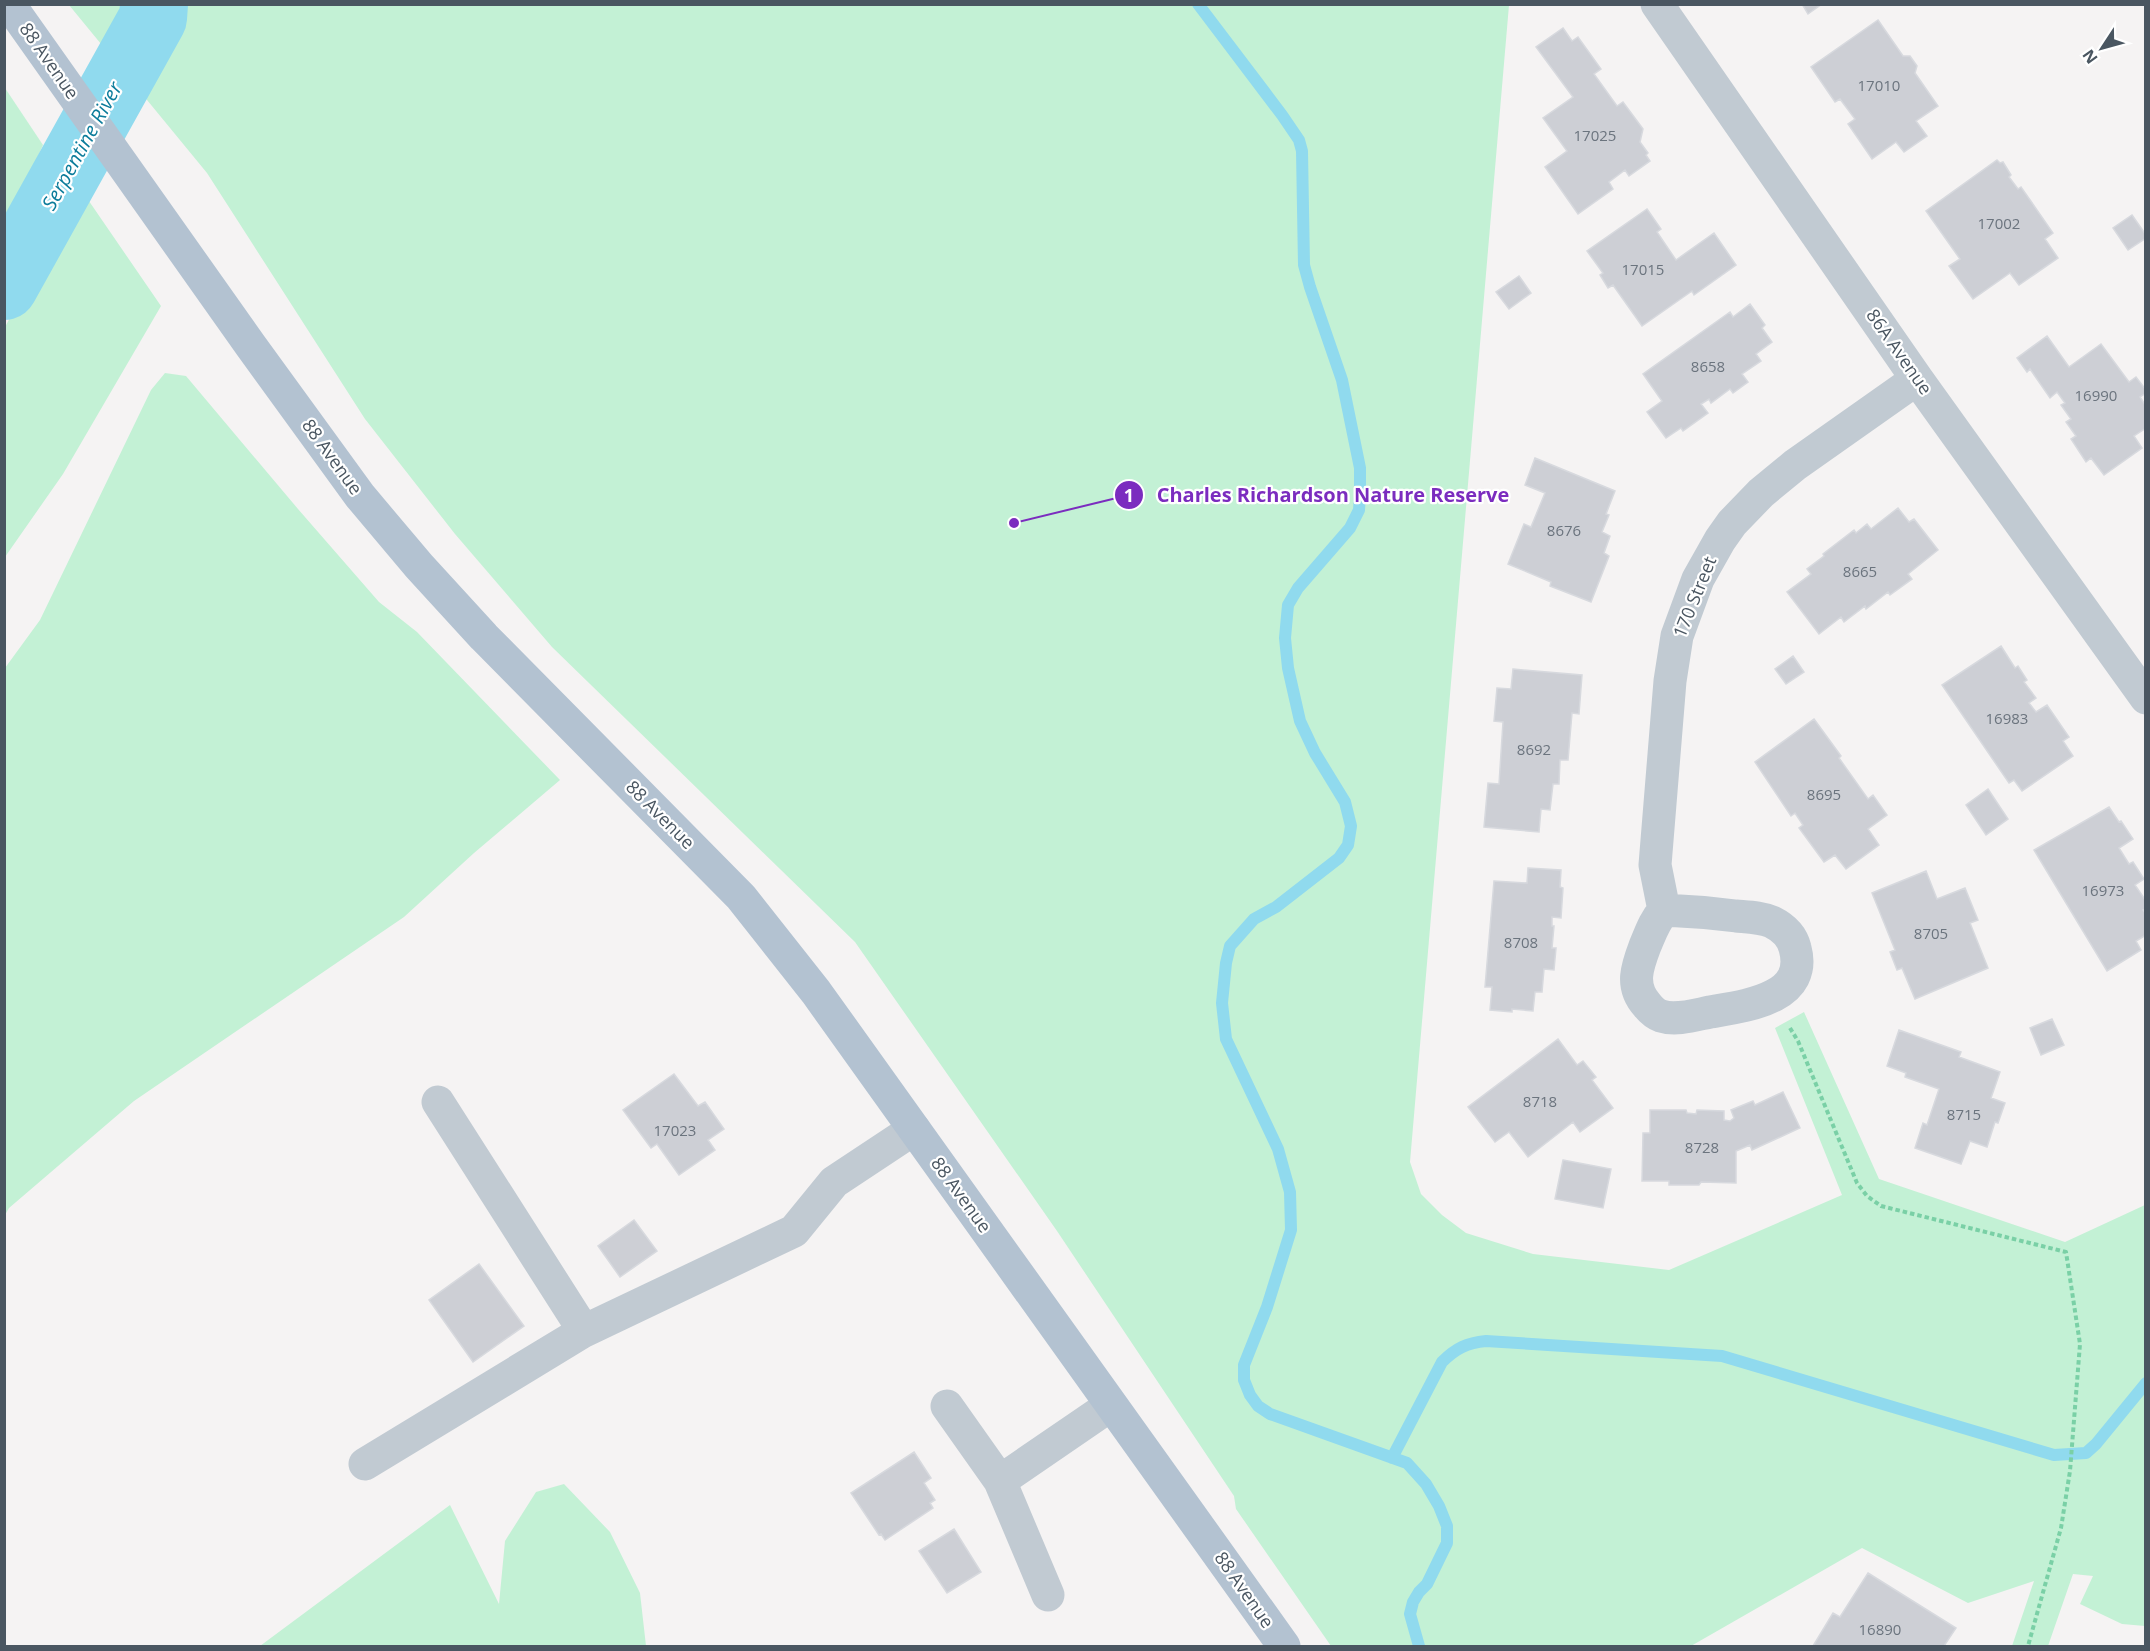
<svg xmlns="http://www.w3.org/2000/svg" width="2150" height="1651" viewBox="0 0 2150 1651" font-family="'Open Sans',sans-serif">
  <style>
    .green { fill: #c3f1d5 }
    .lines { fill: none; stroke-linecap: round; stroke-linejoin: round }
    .stream { stroke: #90daee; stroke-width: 12 }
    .river { stroke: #90daee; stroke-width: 68 }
    .building { fill: #cdcfd5; stroke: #d7d9de; stroke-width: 1.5 }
    .path { stroke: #7ad0a6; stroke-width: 4; stroke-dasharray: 4.5 3; stroke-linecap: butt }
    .minor { stroke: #c1cad2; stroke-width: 33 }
    .major { stroke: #b3c2d1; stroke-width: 33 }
    .labels { text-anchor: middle; stroke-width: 4.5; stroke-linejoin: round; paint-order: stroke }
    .number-label { font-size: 15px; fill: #6b747e }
    .street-label { font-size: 18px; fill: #4a5661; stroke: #fff }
    .water-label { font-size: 20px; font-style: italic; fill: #0c7c9b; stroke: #fff }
    .leader { fill: none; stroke: #7b2cbf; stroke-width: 2 }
    .callout-dot { fill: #7b2cbf; stroke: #fff; stroke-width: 2 }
    .mark-label { font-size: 18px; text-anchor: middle; font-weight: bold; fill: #fff }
    .callout-label { font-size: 20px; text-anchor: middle; font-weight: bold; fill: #7b2cbf; stroke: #fff; stroke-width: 4.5; stroke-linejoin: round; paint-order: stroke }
  </style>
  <rect width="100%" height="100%" fill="#f5f3f3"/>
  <path class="green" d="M69,5H1509L1410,1162L1421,1194L1442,1215L1466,1233L1533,1254L1669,1270L1842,1195L1775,1028L1804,1012L1879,1179L2065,1242L2145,1205V1626L2122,1624L2080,1604L2093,1576L2073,1574L2048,1646H2012L2034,1581L1968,1603L1862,1548L1691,1646H1331L1236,1509L1234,1496L1057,1231L855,942L552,647L455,534L365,419L207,173Z
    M5,88L43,145L5,229Z
    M80,188L161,306L63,474L5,557V327Z
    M165,373L186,376L298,509L379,602L417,632L560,780L474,853L404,917L134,1101L9,1208L5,1215V668L40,620L151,390Z
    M564,1484L610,1532L640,1593L646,1646H260L450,1505L499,1604L505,1541L536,1492Z"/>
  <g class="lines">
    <path class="stream" d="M1198,4L1282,115L1299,140L1302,151L1304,265L1310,287L1342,380L1360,468V495L1359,510L1350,528L1298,588L1288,605L1285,638L1288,668L1300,721L1315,753L1345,802L1351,826L1348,845L1339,858L1276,907L1254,919L1230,946L1226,963L1222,1003L1226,1039L1278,1149L1290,1192L1291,1230L1267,1307L1244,1365V1380L1250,1395L1258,1406L1270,1414L1407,1463L1426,1484L1439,1506L1447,1526V1543L1427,1584L1419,1592L1413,1602L1410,1614L1419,1646
      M1392,1458L1442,1362C1456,1348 1467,1343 1486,1341L1722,1356L2054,1455L2086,1453L2096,1444L2146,1383"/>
    <path class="river" d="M4,286L153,18L154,4"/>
  </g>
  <path class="building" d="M1802,4H1822L1808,14Z
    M1878,20L1903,56H1910L1917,66L1915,73L1938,106L1916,121L1927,136L1904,152L1896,142L1872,159L1848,124L1855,119L1840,99L1835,102L1811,67Z
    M1563,28L1572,41L1578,37L1601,69L1594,74L1617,106L1623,102L1643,129L1640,142L1648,153L1646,155L1650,161L1629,176L1625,170L1609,182L1613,189L1578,214L1545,167L1567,151L1543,118L1573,97L1536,47Z
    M1997,160L2000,163L2003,162L2011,175L2009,177L2018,189L2021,187L2053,233L2045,239L2058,258L2019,285L2010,273L1973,299L1949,266L1960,259L1926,211Z
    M1647,209L1661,229L1657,232L1676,260L1714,233L1736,265L1694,295L1692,291L1642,326L1613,285L1608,288L1600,275L1603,273L1587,251Z
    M2132,215L2146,235V238L2128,250L2113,228Z
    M1519,276L1531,293L1509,309L1496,292Z
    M1750,304L1765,325L1762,328L1772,342L1756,354L1761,361L1742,374L1748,382L1733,393L1730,389L1711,403L1709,399L1701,404L1708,413L1683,431L1681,428L1666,438L1647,412L1662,401L1643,374L1730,312L1733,317Z
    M2047,336L2069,367L2101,344L2129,382L2136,377L2146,390V393L2140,397L2146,406V428L2134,436L2142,448L2104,475L2091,458L2086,462L2071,439L2076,436L2066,422L2071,419L2061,405L2065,403L2057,392L2050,398L2030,369L2027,372L2017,358Z
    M1535,458L1615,491L1606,514L1609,515L1602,532L1610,536L1604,553L1609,556L1591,602L1550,586L1551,582L1508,564L1524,524L1531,527L1545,493L1525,485Z
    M1898,508L1909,522L1914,519L1938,550L1908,574L1912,579L1890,595L1888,592L1866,609L1865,606L1844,622L1841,617L1819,634L1787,592L1811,574L1807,569L1824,556L1823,554L1854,530L1856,533L1867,524L1871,529Z
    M2001,646L2015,668L2018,666L2027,680L2024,682L2036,698L2029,703L2036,712L2047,705L2069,737L2063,741L2073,756L2022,791L2014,780L2009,783L1942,685Z
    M1793,656L1804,672L1786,684L1775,669Z
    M1513,669L1582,675L1579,714L1572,713L1568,760H1560L1559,784H1553L1550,810L1541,809L1539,832L1484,827L1488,783L1499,784L1503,722L1494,721L1497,688L1511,689Z
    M1814,719L1841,756L1839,758L1868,799L1873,795L1887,815L1868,829L1879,845L1846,869L1835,855L1824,862L1799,828L1803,825L1795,813L1791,816L1755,762Z
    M1988,789L2008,819L1986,835L1966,805Z
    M2109,807L2119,822L2121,821L2133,839L2119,848L2129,864L2133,862L2144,879L2135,885L2146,901V909L2143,910L2146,914V935L2136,941L2141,950L2107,971L2034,850Z
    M1528,868L1561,870L1560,887L1563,888L1561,918L1552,917V926H1554L1552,948H1556L1554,970L1544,969L1542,992H1535L1533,1011L1512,1009V1012L1490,1010L1492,987H1485L1494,881L1527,883Z
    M1926,871L1937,899L1965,888L1978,920L1970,923L1988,968L1915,999L1902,968L1897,970L1890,952L1895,950L1872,893Z
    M2052,1019L2064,1045L2041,1055L2030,1028Z
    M1899,1030L1961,1052L1959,1057L2000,1072L1991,1098L2005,1103L1998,1123L1995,1122L1987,1147L1970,1141L1961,1164L1915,1148L1923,1123L1927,1125L1939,1089L1905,1077L1906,1073L1887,1066Z
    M1558,1039L1577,1065L1583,1061L1596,1077L1592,1080L1613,1108L1580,1132L1573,1122L1528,1157L1509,1132L1495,1142L1468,1107Z
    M674,1074L698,1106L705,1102L724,1129L708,1140L715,1150L679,1175L657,1144L651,1148L623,1110Z
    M1783,1092L1800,1128L1752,1150L1750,1145L1736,1151V1183L1701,1182L1699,1185H1669V1181H1642L1643,1133H1650V1110H1686L1687,1113L1696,1114L1697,1110L1724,1111V1120L1730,1121L1734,1118L1731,1110L1753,1101L1755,1105Z
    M1563,1160L1611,1169L1603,1208L1555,1199Z
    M634,1220L657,1251L620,1277L598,1246Z
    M479,1264L524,1326L473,1362L429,1300Z
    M914,1452L931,1478L924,1483L935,1500L930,1503L933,1508L885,1540L881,1534L879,1535L851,1493Z
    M954,1529L981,1572L947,1593L919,1551Z
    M1868,1573L1956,1628L1944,1646H1813L1833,1613L1840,1617Z"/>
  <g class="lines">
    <path class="path" d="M1790,1028L1798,1041L1857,1183L1867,1196L1881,1206L2066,1252L2080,1344L2070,1471L2061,1528L2028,1646"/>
    <path class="minor" d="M1657,4L1917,379L2146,698
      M1664,910L1655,865L1670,681L1677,636L1698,579L1720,540L1732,523L1761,493L1795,465L1917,379
      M1664,910C1688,911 1712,913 1736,916C1748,917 1761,917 1772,922C1784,928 1792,936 1795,948C1809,999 1745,1006 1710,1012C1695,1015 1676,1021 1661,1016C1655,1014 1651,1010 1647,1005C1630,986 1637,967 1645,946C1651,932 1654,922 1664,910Z
      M438,1102L584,1331L794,1231L834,1182L914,1129
      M947,1406L1000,1481L1111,1405
      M365,1464L584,1331
      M1000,1481L1048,1595"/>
    <path class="major" d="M9,4L251,346L360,496L419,566L484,637L741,897L816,992L1284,1646"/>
  </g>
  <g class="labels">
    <g class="number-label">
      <text x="1879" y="91">17010</text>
      <text x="1595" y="141">17025</text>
      <text x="1999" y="229">17002</text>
      <text x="1643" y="275">17015</text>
      <text x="1708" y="372">8658</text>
      <text x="2096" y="401">16990</text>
      <text x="1564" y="536">8676</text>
      <text x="1860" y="577">8665</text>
      <text x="2007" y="724">16983</text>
      <text x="1534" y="755">8692</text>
      <text x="1824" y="800">8695</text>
      <text x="2103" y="896">16973</text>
      <text x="1931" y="939">8705</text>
      <text x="1521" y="948">8708</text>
      <text x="1540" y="1107">8718</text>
      <text x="1964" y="1120">8715</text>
      <text x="675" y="1136">17023</text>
      <text x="1702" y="1153">8728</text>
      <text x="1880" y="1635">16890</text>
    </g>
    <g class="street-label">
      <text transform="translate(49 61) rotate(55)" y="6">88 Avenue</text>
      <text transform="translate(1899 352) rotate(55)" y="6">86A Avenue</text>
      <text transform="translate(332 457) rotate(54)" y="6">88 Avenue</text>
      <text transform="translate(1695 597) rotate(-68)" y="6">170 Street</text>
      <text transform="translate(660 815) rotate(45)" y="6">88 Avenue</text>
      <text transform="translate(961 1195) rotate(54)" y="6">88 Avenue</text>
      <text transform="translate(1244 1590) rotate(55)" y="6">88 Avenue</text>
    </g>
    <g class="water-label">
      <text transform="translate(82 146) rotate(-61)" y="7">Serpentine River</text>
    </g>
  </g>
  <path class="leader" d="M1014 523L1129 495"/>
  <g class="callout-dot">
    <circle cx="1014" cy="523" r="6"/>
    <circle cx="1129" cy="495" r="15"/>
  </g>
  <g class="mark-label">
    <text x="1129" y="502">1</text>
  </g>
  <g class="callout-label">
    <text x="1333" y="502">Charles Richardson Nature Reserve</text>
  </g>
  <rect width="2150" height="1651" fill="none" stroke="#4a5661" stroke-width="12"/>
  <g transform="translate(2102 48) rotate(234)" stroke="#ffffff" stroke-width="4.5" paint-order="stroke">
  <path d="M0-4.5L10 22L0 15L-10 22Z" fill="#4a5661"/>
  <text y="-9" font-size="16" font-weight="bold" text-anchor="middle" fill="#4a5661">N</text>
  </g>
</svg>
